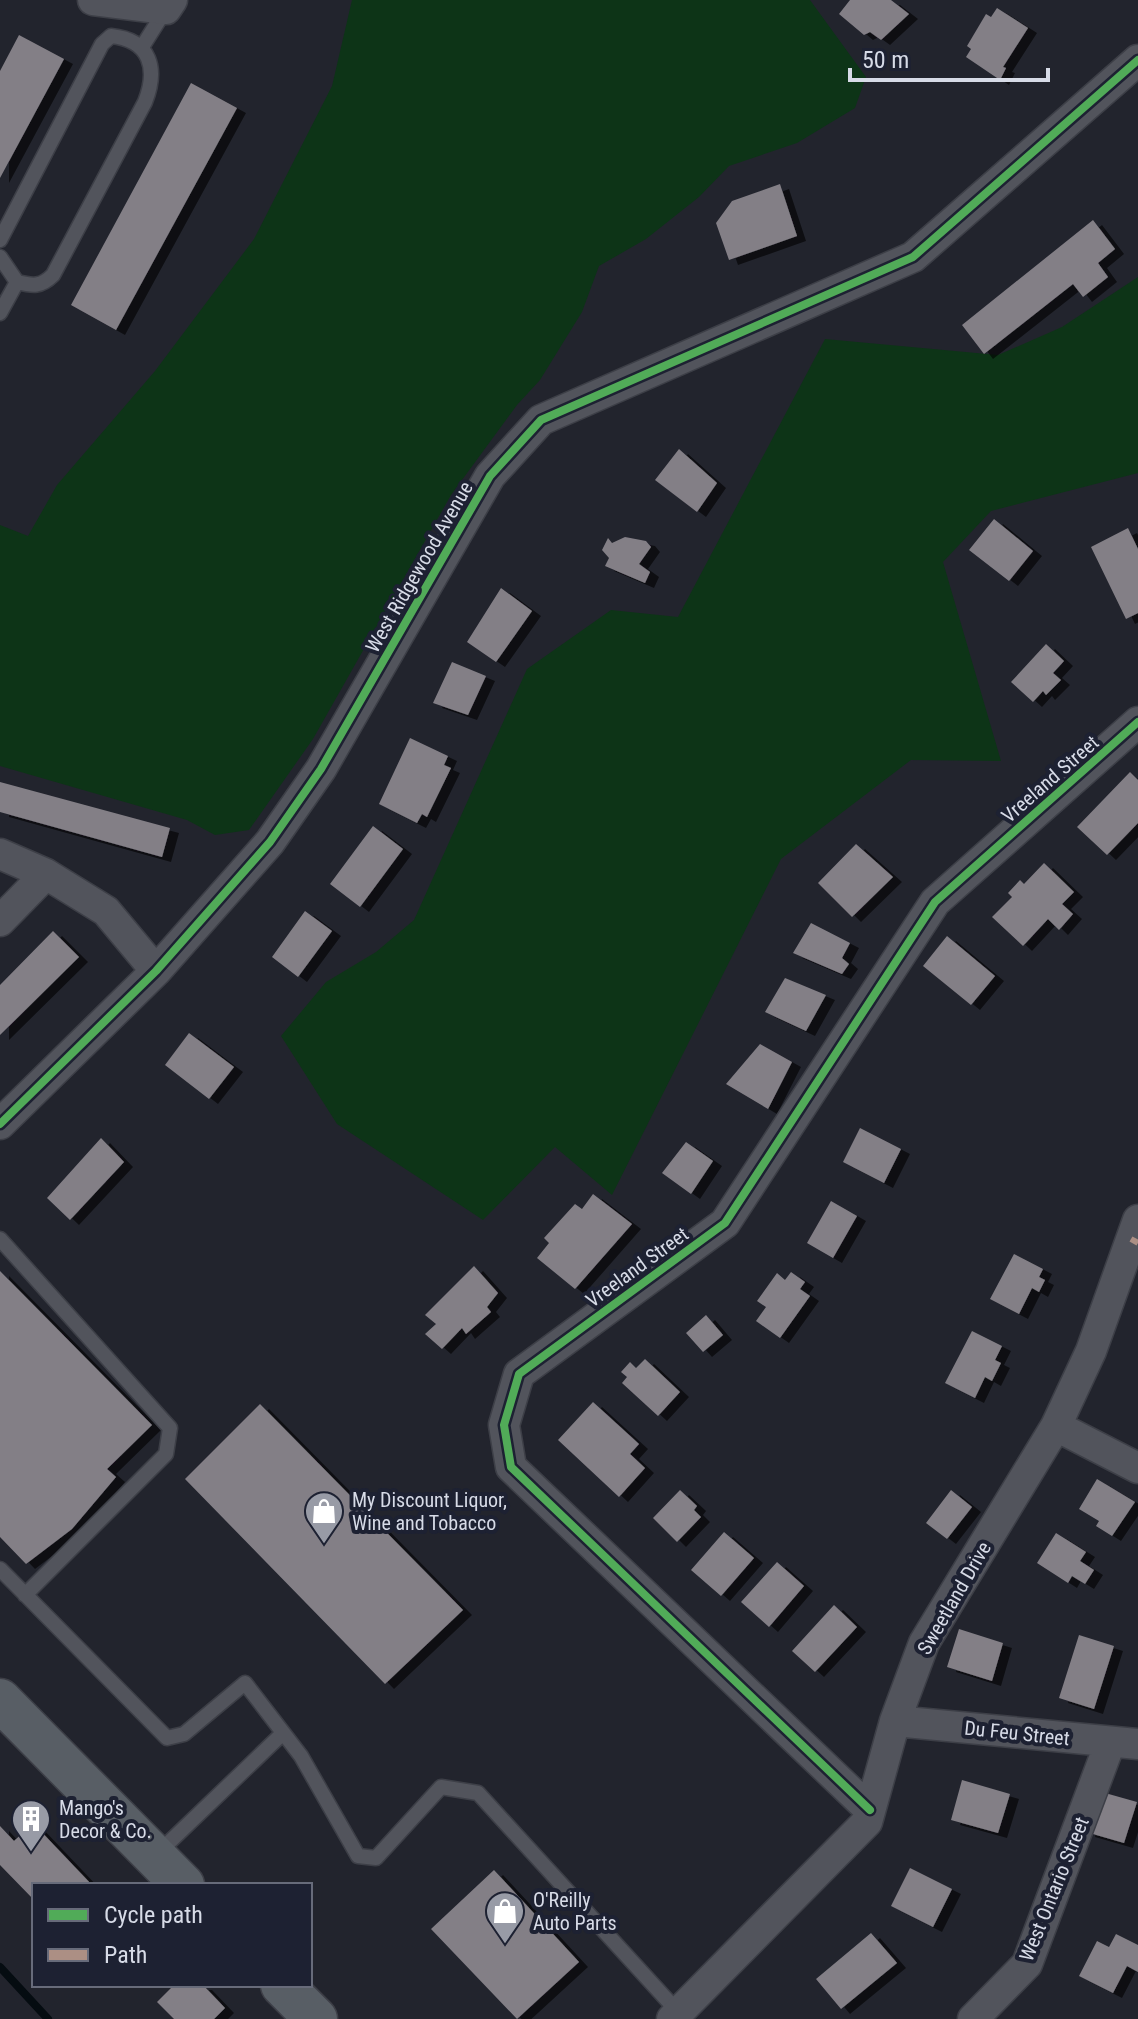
<svg xmlns="http://www.w3.org/2000/svg" width="1138" height="2019" viewBox="0 0 1138 2019" font-family="'Roboto Condensed',sans-serif">
  <style>
    .green { fill: #0d3417 }
    .lines { fill: none; stroke-linecap: round; stroke-linejoin: round }
    .stream { stroke: #050c11; stroke-width: 8 }
    .building { fill: #837f86; filter: url(#shadow) }
    .service-casing { stroke: #3d3f47; stroke-width: 17 }
    .minor-casing { stroke: #3d3f47; stroke-width: 33 }
    .secondary-casing { stroke: #3d3f47; stroke-width: 45 }
    .service { stroke: #52545c; stroke-width: 14 }
    .minor { stroke: #52545c; stroke-width: 30 }
    .secondary { stroke: #585e65; stroke-width: 42 }
    .quiet { stroke: #ac8f84; stroke-width: 6; stroke-dasharray: 12 6; stroke-linecap: butt }
    .cycleway-casing { stroke: #1d2132; stroke-width: 13 }
    .cycleway { stroke: #51ab58; stroke-width: 8 }
    .labels { text-anchor: middle; stroke-width: 8; stroke-linejoin: round; paint-order: stroke }
    .street-label { font-size: 20px; fill: #d7dbe7; stroke: #1d2132 }
    .poi-label { font-size: 20px; fill: #d7dbe7; stroke: #1d2132; text-anchor: start }
  </style>
  <defs>
    <filter id="shadow"><feDropShadow dx="9" dy="5" stdDeviation="0" flood-color="#0009"/></filter>
  </defs>
  <rect width="100%" height="100%" fill="#22242d"/>
  <path class="green" d="M352,0H810L866,77L855,108L797,143L729,166L699,197L646,239L599,266L582,312L540,380L517,405L451,495L313,739L249,830L215,835L187,820L0,766V525L28,536L57,485L155,371L254,239L332,86Z
    M1138,277V473L991,511L943,562L1001,761L911,760L781,859L612,1195L555,1147L483,1220L337,1124L281,1036L326,982L376,952L414,920L527,669L611,610L678,617L825,339L998,355L1062,327Z"/>
  <g class="lines">
    <path class="stream" d="M0,1967L48,2019"/>
  </g>
  <path class="building" d="M850,0H891L909,14L881,40L870,32L864,35L839,14Z
    M997,8L1028,28L1003,67L1006,68L1000,80L966,57L971,49L967,46L986,14L991,17Z
    M19,35L64,59L0,178V71Z
    M191,83L237,108L116,330L71,305Z
    M780,184L797,236L729,260L716,223L732,201Z
    M1093,220L1115,249L1098,263L1108,277L1083,297L1073,284L984,354L962,325Z
    M679,449L717,483L697,512L655,480Z
    M994,519L1033,551L1009,581L969,550Z
    M1128,528L1138,549V613L1126,619L1091,547Z
    M625,537L646,541L651,547L639,564L650,572L645,583L605,566L609,558L602,550L608,538L612,543Z
    M501,588L532,611L496,662L467,642Z
    M1046,644L1064,661L1053,673L1061,680L1046,695L1043,691L1033,702L1011,682Z
    M452,662L486,676L468,715L433,703Z
    M410,738L448,756L444,765L451,768L427,817L422,814L417,823L379,804Z
    M1130,772L1138,780V823L1107,855L1077,827Z
    M0,782L170,828L162,857L0,812Z
    M373,826L403,849L360,907L330,884Z
    M856,844L893,877L852,917L818,883Z
    M1044,863L1074,892L1062,904L1073,914L1059,930L1048,919L1023,946L992,917L1012,897L1008,893L1020,880L1024,884Z
    M305,911L332,931L298,977L272,957Z
    M811,923L850,943L842,958L849,964L842,974L793,953Z
    M53,931L79,957L0,1035V985Z
    M947,936L995,976L971,1005L923,966Z
    M785,978L826,995L806,1031L765,1012Z
    M189,1033L234,1067L209,1099L165,1065Z
    M760,1044L792,1062L768,1109L726,1084Z
    M860,1128L901,1149L884,1183L843,1162Z
    M101,1138L124,1162L70,1220L47,1198Z
    M686,1142L713,1161L691,1194L662,1173Z
    M593,1194L632,1224L575,1289L537,1258L549,1243L544,1238L575,1204L582,1209Z
    M831,1201L857,1216L833,1258L807,1243Z
    M1014,1254L1043,1269L1039,1277L1045,1280L1039,1292L1032,1288L1019,1314L990,1299Z
    M474,1266L498,1293L487,1307L491,1312L466,1334L462,1328L442,1349L425,1334L436,1324L425,1315Z
    M0,1271L152,1425L107,1469L116,1477L72,1529L26,1564L0,1537Z
    M791,1272L805,1282L800,1289L810,1296L780,1338L756,1321L766,1307L757,1301L777,1273L785,1280Z
    M706,1315L723,1335L703,1352L686,1333Z
    M972,1331L1002,1346L995,1360L1001,1363L992,1381L985,1377L975,1398L945,1383Z
    M645,1359L680,1392L658,1416L622,1383L627,1377L621,1372L630,1362L636,1368Z
    M593,1402L639,1444L630,1454L645,1468L619,1497L558,1440Z
    M260,1404L463,1610L385,1684L185,1479Z
    M1097,1479L1135,1502L1112,1536L1096,1526L1099,1521L1079,1509Z
    M680,1490L697,1506L694,1510L701,1517L677,1542L653,1518Z
    M951,1490L972,1507L947,1539L926,1523Z
    M724,1532L754,1558L721,1596L691,1570Z
    M1056,1533L1086,1552L1080,1561L1094,1570L1085,1584L1072,1576L1068,1583L1037,1563Z
    M777,1562L804,1586L769,1627L741,1602Z
    M834,1605L857,1627L815,1672L792,1651Z
    M959,1629L1003,1643L992,1681L947,1667Z
    M1079,1635L1114,1646L1094,1709L1059,1698Z
    M962,1780L1010,1794L998,1833L951,1820Z
    M1098,1791L1137,1802L1124,1843L1086,1832Z
    M33,1823L92,1885H34V1900L0,1865V1826L14,1841Z
    M910,1868L952,1889L933,1927L891,1906Z
    M494,1870L579,1962L517,2019L431,1929Z
    M871,1933L897,1963L841,2009L816,1979Z
    M1116,1934L1138,1945V1972L1127,1966L1113,1993L1079,1976L1097,1941L1109,1947Z
    M174,1985H203L225,2008L214,2019H174L157,2002Z"/>
  <g class="lines">
    <g class="service-casing">
      <path id="service" d="M142,47L166,9
        M0,240L102,44L111,36C151,40 158,69 145,102L53,275C41,287 33,286 17,282L0,257
        M0,313L17,282
        M0,1239L170,1428L166,1454L25,1595
        M0,1569L167,1738L184,1734L245,1683L301,1756L358,1856L376,1858L441,1787L478,1793L679,2013
        M158,1853L282,1734"/>
    </g>
    <g class="minor-casing">
      <path id="minor" d="M93,0L166,9L172,0
        M0,854L46,874L106,911L156,971
        M0,921L46,874
        M0,1124L156,971L270,842L321,769L490,476L541,420L913,257L1138,60
        M1056,1426L1138,1468
        M895,1721L1138,1744
        M870,1810L511,1467L504,1425L519,1374L725,1223L935,902L1138,722
        M672,2019L867,1822L895,1721L924,1643L1056,1426L1091,1351L1138,1220
        M973,2019L1027,1964L1110,1743"/>
    </g>
    <g class="secondary-casing">
      <path id="secondary" d="M0,1700L183,1885
        M282,1985L316,2019"/>
    </g>
    <use href="#service" class="service"/>
    <use href="#minor" class="minor"/>
    <use href="#secondary" class="secondary"/>
    <path class="quiet" d="M1131,1239L1138,1243"/>
    <g class="cycleway-casing">
      <path id="cycleway" d="M0,1124L156,971L270,842L321,769L490,476L541,420L913,257L1138,60
        M870,1810L511,1467L504,1425L519,1374L725,1223L935,902L1138,722"/>
    </g>
    <use href="#cycleway" class="cycleway"/>
  </g>
  <defs>
    <g id="shop-pin" transform="scale(2)"><path d="M0 17L-7.5 6A9.5 9.5 0 1 1 7.5 6Z" fill="#989ba6" stroke="#1d2132"/><path d="M-5-2.5h2.3a2.7 3.5 0 0 1 5.4 0H5L5.5 6h-11ZM-1.5-2.5h3a1.5 2.3 0 0 0-3 0Z" fill="#fff"/></g>
    <g id="building-pin" transform="scale(2)"><path d="M0 17L-7.5 6A9.5 9.5 0 1 1 7.5 6Z" fill="#989ba6" stroke="#1d2132"/><path d="M-4-6H4V6H1V3H-1V6H-4ZM-2.5-4.3h1.7v1.8h-1.7ZM.8-4.3h1.7v1.8H.8ZM-2.5-1h1.7V.8h-1.7ZM.8-1h1.7V.8H.8Z" fill="#fff"/></g>
  </defs>
  <g fill-rule="evenodd">
    <use href="#shop-pin" x="324" y="1511"/>
    <use href="#building-pin" x="31" y="1819"/>
    <use href="#shop-pin" x="505" y="1911"/>
  </g>
  <g class="labels">
    <g class="street-label">
      <text transform="translate(419 567) rotate(-60)" y="7">West Ridgewood Avenue</text>
      <text transform="translate(1050 779) rotate(-41)" y="7">Vreeland Street</text>
      <text transform="translate(637 1267) rotate(-36)" y="7">Vreeland Street</text>
      <text transform="translate(954 1598) rotate(-60)" y="7">Sweetland Drive</text>
      <text transform="translate(1017 1733) rotate(6)" y="7">Du Feu Street</text>
      <text transform="translate(1054 1889) rotate(-68)" y="7">West Ontario Street</text>
    </g>
    <g class="poi-label">
      <text x="352" y="1507">My Discount Liquor,<tspan x="352" dy="23">Wine and Tobacco</tspan></text>
      <text x="59" y="1815">Mango's<tspan x="59" dy="23">Decor &amp; Co.</tspan></text>
      <text x="533" y="1907">O'Reilly<tspan x="533" dy="23">Auto Parts</tspan></text>
    </g>
  </g>
  <rect x="32" y="1883" width="280" height="104" fill="#1d2132" stroke="#676b7a" stroke-width="2"/>
  <rect x="48" y="1909" width="40" height="12" fill="#51ab58" stroke="#676b7a" stroke-width="2"/>
  <text x="104" y="1923" font-size="24" fill="#d7dbe7">Cycle path</text>
  <rect x="48" y="1949" width="40" height="12" fill="#ac8f84" stroke="#676b7a" stroke-width="2"/>
  <text x="104" y="1963" font-size="24" fill="#d7dbe7">Path</text>
  <path d="M850 68v12h198v-12" fill="none" stroke="#d7dbe7" stroke-width="4"/>
  <text x="862" y="68" font-size="24" fill="#d7dbe7" stroke="#1d2132" stroke-width="6" paint-order="stroke">50 m</text>
</svg>
